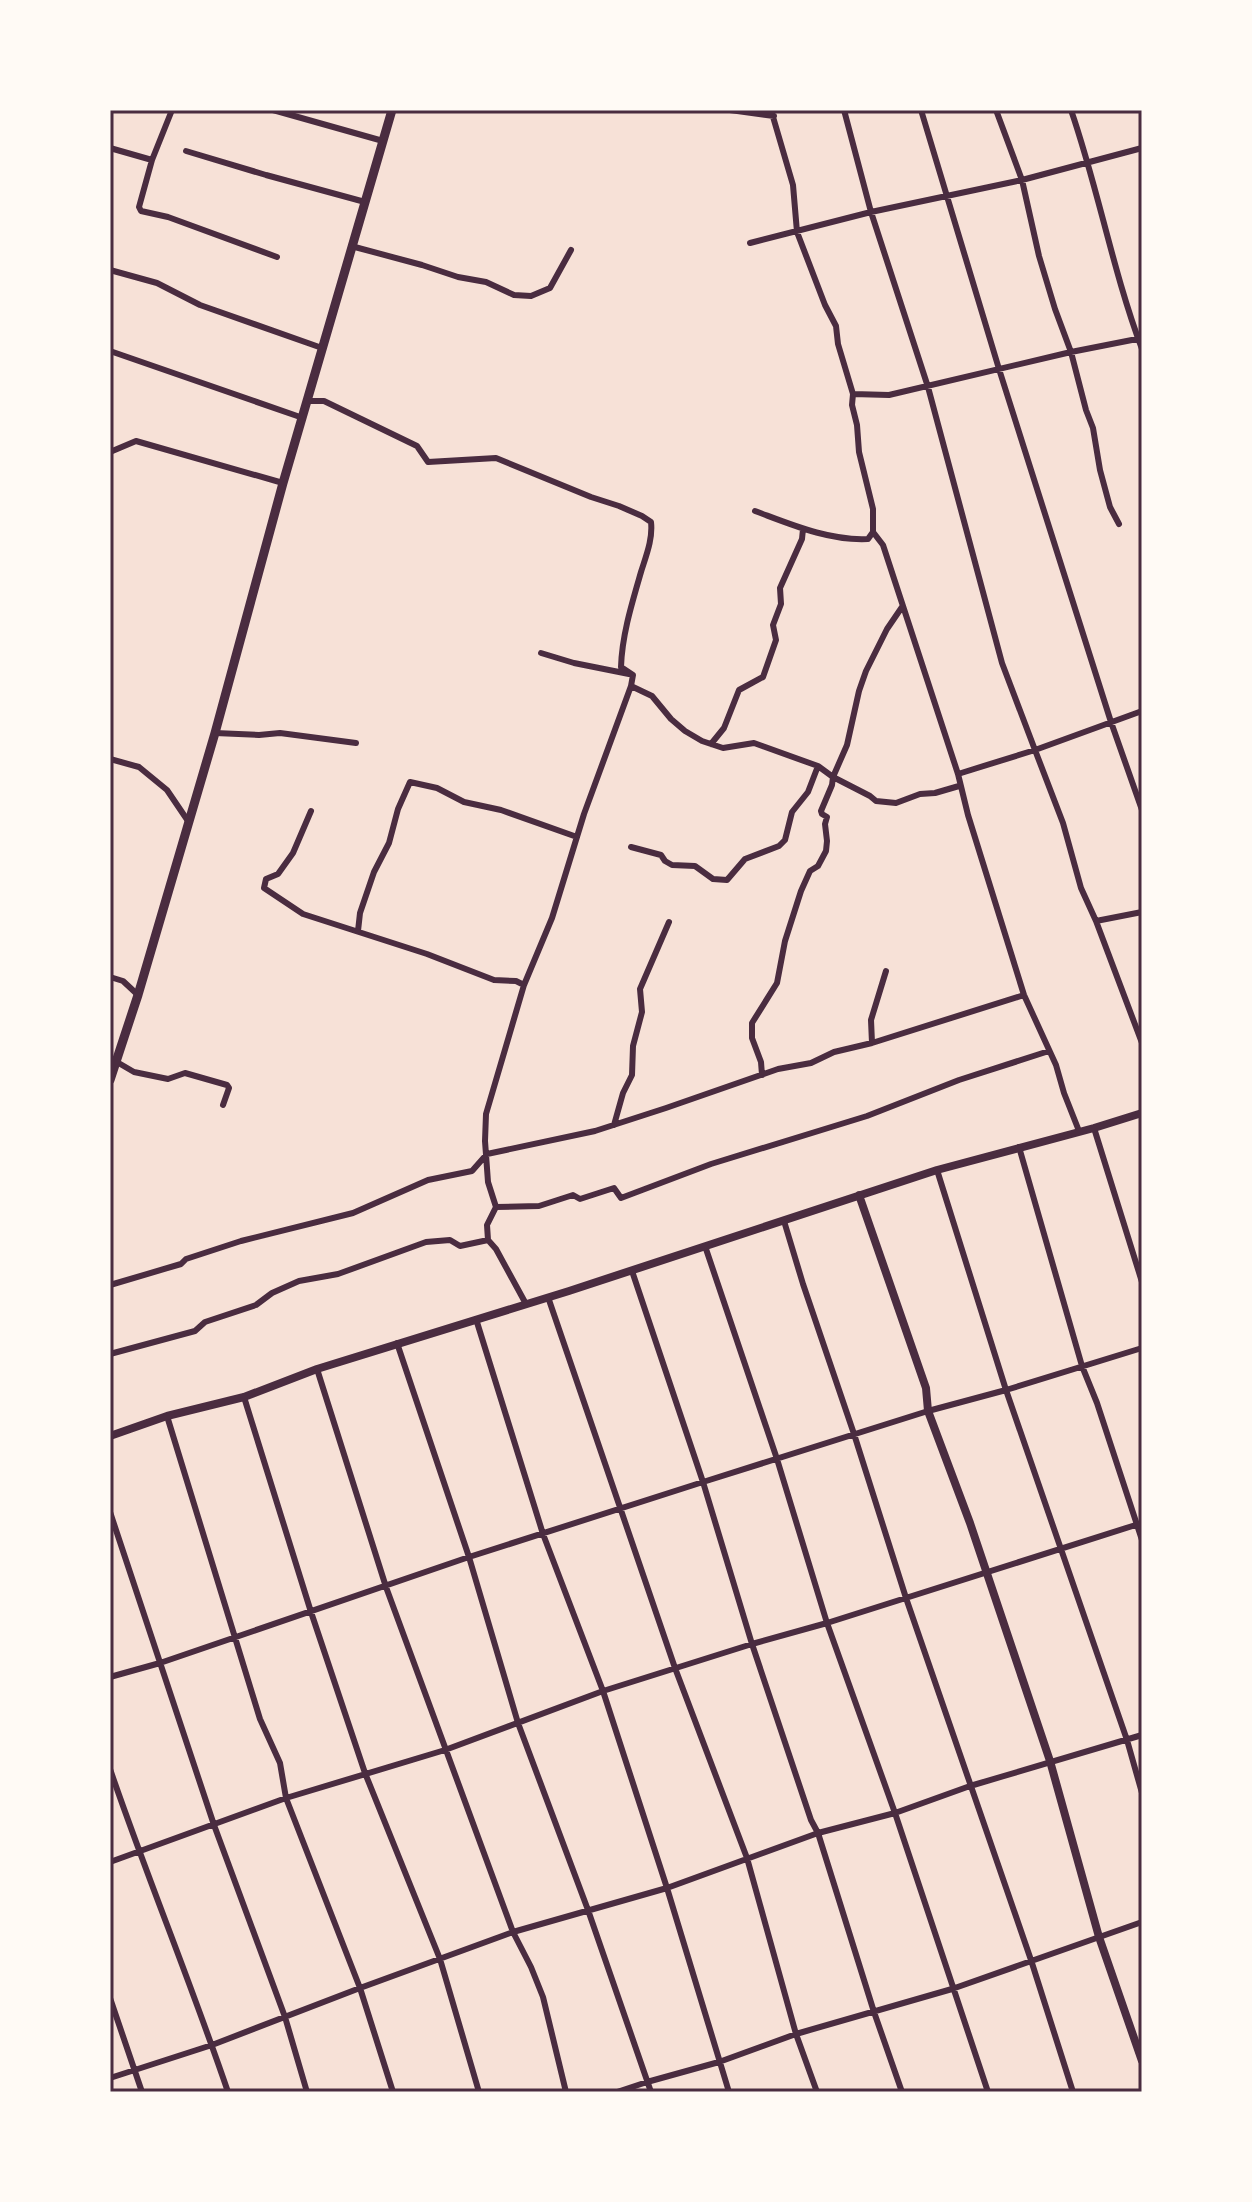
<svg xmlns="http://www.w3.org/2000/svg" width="1252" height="2202" viewBox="0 0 1252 2202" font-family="Manrope,sans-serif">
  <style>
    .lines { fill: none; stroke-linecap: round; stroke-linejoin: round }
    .minor { stroke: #4a2c40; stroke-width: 6 }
    .tertiary { stroke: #4a2c40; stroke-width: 8 }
    .secondary { stroke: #4a2c40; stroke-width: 9 }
    .neatline { fill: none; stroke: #4a2c40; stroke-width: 3 }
  </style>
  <rect width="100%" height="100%" fill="#f7e1d7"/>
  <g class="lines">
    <path class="minor" d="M172,110L152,160L139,207L141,211L168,217L277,257
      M273,110L383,141
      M730,110L774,116
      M771,110L793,185L797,232L825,305L836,326L838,344L853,394L852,405L857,425L859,452L873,509V532L883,545L958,774L968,815L1024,995L1056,1065L1064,1093L1079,1131
      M844,110L871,212L928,387L1002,663L1035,750L1142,711
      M921,110L999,369L1111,722L1142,810
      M996,110L1022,180L1039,256L1055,309L1071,352L1086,410L1093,428L1100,470L1110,507L1119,524
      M1071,110C1098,188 1113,272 1142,349
      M110,148L152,160
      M186,151L266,175L365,202
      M750,243L871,212L1022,180L1142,148
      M351,246L422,265L458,277L486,282L514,295L531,296L550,288L571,250
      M110,270L157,283L200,305L322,348
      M110,351L303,418
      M853,394L889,395L1071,352L1142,338
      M307,401H324L417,446L428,462L496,458L591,497L619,506L642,516L651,522C653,539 646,556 641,572C632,603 622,635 621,667L633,675L631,686L584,814L552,918L524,985L486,1114L485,1141L488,1182L496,1207L487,1225L488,1240L496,1249L526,1304
      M110,452L136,441L283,483
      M755,511C790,524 829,541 868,539L873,532
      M541,653L574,663L629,674
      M631,686L652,696L671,719L685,731L702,741L723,748L754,743L818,766L833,777L870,796L876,801L896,803L920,794L935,793L959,786
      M215,733L259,735L280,733L356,743
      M711,744L724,728L739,690L763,677L776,640L773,625L781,604L780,588L802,539L803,529
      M110,759L139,767L167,790L188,821
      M958,774L1035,750L1063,823L1081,888L1096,921L1142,1043
      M311,811L293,853L278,874L266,879L264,888L303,914L427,954L494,980L516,981L524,985
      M631,847L661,855L665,861L672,865L695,866L713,879L727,880L745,859L779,846L785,840L792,812L808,792L818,766
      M1096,921L1142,912
      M358,931L360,913L374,872L389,843L398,809L410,782L437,788L464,802L501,810L577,837
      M110,977L123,981L138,995
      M872,1043L871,1020L886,971
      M110,1058L134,1072L168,1079L185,1073L227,1085L229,1088L223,1105
      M762,1075L761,1062L752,1038V1023L777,983L785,941L801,891L810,871L818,866L826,851L827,841L825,824L827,817L822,814L821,811L832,785L833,777L847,745L859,691L866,671L887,629L902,607
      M614,1125L623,1093L632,1075L633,1046L642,1012L640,989L669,922
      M1094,1128L1142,1282
      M1019,1147L1082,1366L1097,1403L1142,1540
      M937,1170L1006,1390L1127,1740L1142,1793
      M496,1207L539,1206L573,1195L580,1199L614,1188L621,1198L711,1164L867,1116L959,1080L1049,1051
      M784,1221L803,1284L854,1434L906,1598L1031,1960L1073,2092
      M705,1246L777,1459L827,1623L895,1813L988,2092
      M632,1271L703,1482L752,1644L811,1820L818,1833L874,2012L902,2092
      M110,1285L181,1264L186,1259L241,1241L353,1213L428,1180L472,1171L487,1154L595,1131L666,1108L778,1069L811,1063L834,1052L872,1043L1024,995
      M548,1297L675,1668L747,1858L796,2034L817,2092
      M476,1319L543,1534L603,1691L667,1888L729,2092
      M397,1343L469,1557L518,1723L588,1910L651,2092
      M110,1354L195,1331L205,1322L256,1305L272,1293L299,1281L338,1274L426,1242L450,1240L460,1246L488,1240
      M317,1369L386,1587L513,1932L531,1967L543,1997L566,2092
      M244,1397L311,1612L365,1773L440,1959L479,2092
      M167,1416L260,1719L280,1763L286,1798L360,1988L393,2092
      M110,1512L214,1825L285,2017L307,2092
      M110,1677L160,1663L469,1557L703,1482L928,1411L1006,1390L1142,1348
      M110,1769C147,1877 191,1983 228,2092
      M110,1862L286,1798L445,1750L603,1691L752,1644L827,1623L1142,1523
      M110,1998L142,2092
      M110,2078L212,2045L360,1988L513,1932L667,1888L818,1833L895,1813L970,1786L1142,1735
      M617,2092L647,2082L719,2062L796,2034L952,1989L1142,1922"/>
    <path class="tertiary" d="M859,1195L926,1388L928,1411L970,1523L1050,1761L1099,1937L1142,2061
      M110,1436L167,1416L244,1397L317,1369L569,1291L937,1170L1094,1128L1142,1113"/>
    <path class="secondary" d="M110,1080L138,995L215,733L283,483L392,110"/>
  </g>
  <rect width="1252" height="2202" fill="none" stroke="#fffaf5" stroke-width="224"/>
  <rect x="112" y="112" width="1028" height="1978" class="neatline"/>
</svg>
